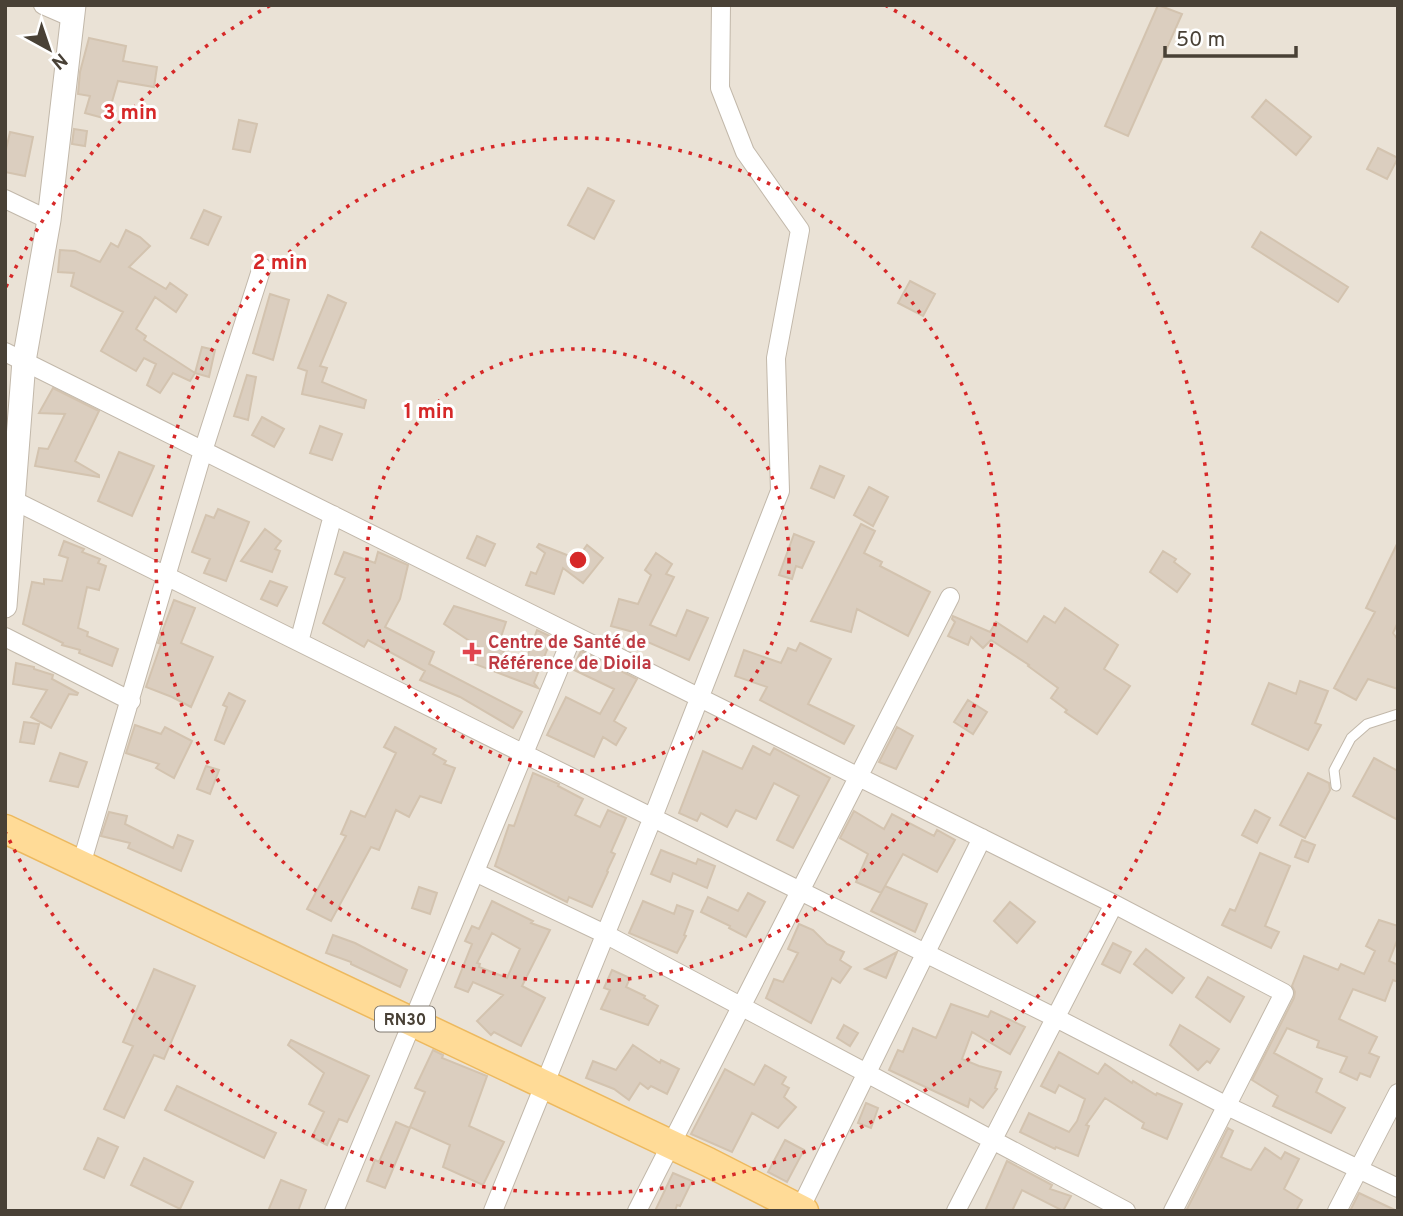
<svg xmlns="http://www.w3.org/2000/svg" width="1403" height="1216" viewBox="0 0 1403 1216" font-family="Overpass,sans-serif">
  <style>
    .residential { fill: #eae2d6 }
    .building { fill: #dbcebf; stroke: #d3c3af; stroke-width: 2; fill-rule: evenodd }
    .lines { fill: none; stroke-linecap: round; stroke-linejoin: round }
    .service-casing { stroke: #c2b8aa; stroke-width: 11 }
    .minor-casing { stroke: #c2b8aa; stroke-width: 20 }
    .tertiary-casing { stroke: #c2b8aa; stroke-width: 25 }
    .primary-casing { stroke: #edb95e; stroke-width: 31 }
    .service { stroke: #fff; stroke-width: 9 }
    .minor { stroke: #fff; stroke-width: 18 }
    .tertiary { stroke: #fff; stroke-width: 23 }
    .primary { stroke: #ffdb97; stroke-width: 28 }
    .ring { fill: none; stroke: #d62828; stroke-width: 3.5; stroke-dasharray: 3.5 7 }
    .health-dot { fill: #e0444e; stroke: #fff; stroke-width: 2.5 }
    .labels { text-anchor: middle; stroke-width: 6; stroke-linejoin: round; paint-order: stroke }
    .shield { fill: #fff; stroke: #807a72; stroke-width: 2 }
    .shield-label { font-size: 16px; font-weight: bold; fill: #494136 }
    .health-label { font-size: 18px; font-weight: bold; fill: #be3a42; stroke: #fff; text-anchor: start }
    .centre { fill: #d62828; stroke: #fff; stroke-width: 3.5 }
    .ring-label { font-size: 21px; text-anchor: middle; font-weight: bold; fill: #d62828; stroke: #fff; stroke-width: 6; stroke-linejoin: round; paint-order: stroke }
  </style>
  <rect width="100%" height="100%" fill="#f5f0e8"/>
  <path class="residential" d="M5,5H1398V1211H5Z"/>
  <path class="building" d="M1158,5L1182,14L1128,136L1105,126Z
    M89,38L126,46L123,61L157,67L154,87L118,81L107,119L85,113L90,96L78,94L80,72Z
    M1266,100L1311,137L1296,155L1252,117Z
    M239,120L257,124L250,152L233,149Z
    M74,129L87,131L85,146L72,144Z
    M10,132L33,137L25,176L5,172V154Z
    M1378,148L1398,158L1387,179L1367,169Z
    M588,188L614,201L594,239L568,225Z
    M204,210L221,217L208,245L191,238Z
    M126,230L140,237L150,246L129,267L166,289L170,283L187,295L176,312L155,297L136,329L146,336L144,340L195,373L190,381L173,373L160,393L147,385L156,364L144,358L136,371L101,351L123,312L71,286L74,273L58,272L60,250L75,251L100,262L111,243L118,247Z
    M1261,232L1348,287L1338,302L1252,247Z
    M910,281L935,294L923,316L898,303Z
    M270,294L289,300L273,360L253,353Z
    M328,295L346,303L320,366L327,368L322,382L366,400L364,408L302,394L307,371L298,368Z
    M202,347L215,350L209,377L195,373Z
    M247,375L256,377L248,420L234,416Z
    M53,388L99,411L75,461L99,475V477L35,466L39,448L48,449L65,414L39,413Z
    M262,417L284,429L274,447L252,435Z
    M320,426L342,434L332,460L310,453Z
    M119,452L154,466L132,516L98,501Z
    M820,466L844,476L834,498L811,488Z
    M869,487L888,497L873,526L854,515Z
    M218,509L249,522L226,581L204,573L210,559L192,552L206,515L214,518Z
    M861,524L875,531L864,553L882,562L880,566L930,592L908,636L857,609L851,632L811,621Z
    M265,529L281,541L275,549L280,551L272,572L241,561Z
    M794,534L814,542L802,568L796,566L792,579L779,575Z
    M477,536L495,544L485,566L467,558Z
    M64,541L84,549L82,552L100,559L98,563L106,566L99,590L87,587L78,628L88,632L87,636L118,649L112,666L79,653L80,650L62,645L63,643L23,624L32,582L44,584V579L62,581L68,558L59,555Z
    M1398,542V622L1393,633L1398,640V689L1368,679L1356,700L1334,688L1375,612L1366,608Z
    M539,544L577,559L587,545L603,558L583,583L563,568L554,594L526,585L531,572L536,574L545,553L537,547Z
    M1163,551L1176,559L1174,562L1190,574L1177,592L1150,572Z
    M344,552L375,563L378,552L408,565L400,599L385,627L434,652L429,664L522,712L513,728L460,697L420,680L425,671L368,640L364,647L323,623L345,578L335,574Z
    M656,553L672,564L666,574L674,577L650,625L676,636L687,610L708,618L689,660L636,637L637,633L611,626L619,599L638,604L651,575L645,570Z
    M270,581L287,587L277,606L261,599Z
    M174,600L195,608L181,643L213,657L191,707L172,697L146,687L161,644L158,643Z
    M454,606L506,622L498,646L522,671L537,630L552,637L534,683L538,688L475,664L480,648L444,624Z
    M1065,608L1118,645L1104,669L1130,686L1097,734L1065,712L1067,710L1051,698L1058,688L1028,666L1029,665L991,640L983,648L971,637L968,645L948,636L955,622L952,619L953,616L990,632L996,622L1027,642L1044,616L1055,623Z
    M800,643L831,659L808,704L854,726L844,744L760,700L767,687L735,676L744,650L781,663L788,648L796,651Z
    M581,651L637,679L614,721L626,728L616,745L603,737L594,757L547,735L566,697L600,714L614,689L572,669Z
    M16,663L34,667V669L53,675L52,679L78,693L77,695L69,694L51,728L31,717L47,690L13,684Z
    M1300,681L1328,691L1315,723L1321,725L1308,750L1252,724L1269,683L1296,694Z
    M229,693L245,701L224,744L215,740L227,707L223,705Z
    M968,700L987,712L973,734L954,722Z
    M24,722L39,724L34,744L20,742Z
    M135,725L161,734L165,727L192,741L174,778L156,768L159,764L126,753Z
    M395,727L436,749L433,754L446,761L444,764L455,768L441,803L420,796L409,817L396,810L379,850L371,847L331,921L307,909L346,836L341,834L351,811L365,817L396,753L384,747Z
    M897,727L913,736L896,769L879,762Z
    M753,746L770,755L774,748L830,778L793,848L777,840L799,796L774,783L756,819L736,810L727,827L701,813L697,821L679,813L703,751L742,769Z
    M60,753L87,762L78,787L50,781Z
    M1374,758L1398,771V820L1353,796Z
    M206,766L219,770L210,794L197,789Z
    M533,773L559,784L558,786L583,799L575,815L600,827L608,810L626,818L611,852L615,854L607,871L608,872L592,907L569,897L567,902L495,866L509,825L514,826Z
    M1308,773L1329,783L1330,790L1305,838L1280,825Z
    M1255,810L1270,818L1257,843L1242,835Z
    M854,811L884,829L892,814L934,836L937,830L955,840L937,872L903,854L881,893L856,882L868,854L840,838Z
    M109,812L127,816L125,824L173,848L178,835L193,841L181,871L128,848L130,843L101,836Z
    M1302,840L1315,845L1308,862L1295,857Z
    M661,850L696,864L698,859L715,866L707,888L673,873L670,882L651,874Z
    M1260,853L1290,866L1265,926L1279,932L1271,948L1222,925L1230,909L1235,911Z
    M885,886L927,904L915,932L871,911Z
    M419,887L437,893L430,914L412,908Z
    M748,893L765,902L746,937L729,928L730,926L701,912L708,897L738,911Z
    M492,901L533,921L531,923L550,930L522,986L545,998L521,1046L494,1032L491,1035L477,1021L503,995L473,982L468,992L455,987L472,944L465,941L472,926L479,929ZM492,933L520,949L507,978L479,967L480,964L477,963Z
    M643,901L674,914L677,905L693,911L684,935L686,936L677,953L629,933Z
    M1010,902L1035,922L1017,943L994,921Z
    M1379,920L1398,926V938L1389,961L1398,965V982L1393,980L1385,1001L1353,989L1339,1019L1377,1037L1369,1053L1379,1057L1370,1077L1360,1073L1357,1080L1340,1072L1347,1057L1317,1047L1319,1041L1287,1028L1274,1053L1322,1079L1316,1092L1345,1108L1331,1133L1273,1106L1278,1096L1252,1080L1294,998L1295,992L1292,986L1304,956L1338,970L1341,964L1364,974L1375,951L1366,946Z
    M799,924L813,930L827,944L844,952L840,960L851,967L840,983L832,978L811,1023L766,998L774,979L783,982L798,953L788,949Z
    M333,935L355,943L407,970L400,987L351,964V962L326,953Z
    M1113,943L1131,952L1120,973L1102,964Z
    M1146,949L1184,978L1172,993L1134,964Z
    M897,952L886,978L865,969Z
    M154,969L195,986L164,1059L154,1055L124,1118L104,1109L133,1046L123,1042Z
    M612,970L630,978L626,987L645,996L644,998L658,1006L648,1025L601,1009L610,990L604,988Z
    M1208,977L1244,997L1230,1022L1196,997Z
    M951,1004L988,1017L991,1011L1025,1027L1010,1054L972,1032L962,1059L979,1066L1001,1072L995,1088L997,1089L983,1108L970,1099L968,1107L889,1070L898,1050L903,1052L913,1028L936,1038Z
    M844,1025L858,1033L850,1046L837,1038Z
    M1180,1025L1219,1049L1210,1063L1207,1061L1198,1070L1170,1045Z
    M291,1040L369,1076L347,1122L339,1119L327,1145L312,1137L324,1112L309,1104L324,1073L288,1045Z
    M633,1045L660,1063L661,1060L679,1069L667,1094L651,1086L648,1089L640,1083L629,1100L614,1089L586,1078L593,1061L616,1070Z
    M433,1050L443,1055L442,1058L487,1076L469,1126L504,1142L483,1185L443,1167L450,1145L410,1127L425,1092L415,1088Z
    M1059,1052L1098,1074L1105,1064L1132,1083L1133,1081L1156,1095L1157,1093L1182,1104L1167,1139L1142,1128L1144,1123L1105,1098L1086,1125L1089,1126L1078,1156L1056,1147L1055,1149L1020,1132L1029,1113L1069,1132L1077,1121L1085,1099L1059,1085L1055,1093L1041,1086Z
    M765,1065L786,1077L782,1084L789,1088L784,1097L796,1107L778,1128L752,1113L732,1152L691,1134L725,1069L754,1085Z
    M177,1086L276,1133L264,1158L165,1110Z
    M866,1103L878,1108L871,1128L858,1123Z
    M396,1122L410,1128L385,1188L367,1181L375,1160L379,1162Z
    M1228,1128L1233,1131L1221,1157L1245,1168L1251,1170L1265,1148L1281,1159L1285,1152L1299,1159L1284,1189L1302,1200L1296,1211H1186Z
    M98,1138L118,1147L104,1178L84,1169Z
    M785,1140L804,1150L787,1182L768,1172Z
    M144,1158L193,1182L180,1209L131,1185Z
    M1007,1161L1052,1185L1050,1189L1071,1196L1063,1211L1022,1190L1012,1211H985Z
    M673,1173L692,1181L680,1206L677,1205L675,1211H655Z
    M281,1180L306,1190L298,1211H268Z
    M1359,1193L1397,1211H1350Z"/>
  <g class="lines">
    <g class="service-casing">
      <path id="service" d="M1336,786L1334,770L1351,738L1367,724L1398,714"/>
    </g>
    <g class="minor-casing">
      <path id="minor" d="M43,5L73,18
        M5,199L49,220
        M5,352L1114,904L1284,993L1173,1211
        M5,496L1056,1018L1227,1106L1398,1188
        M5,637L131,701
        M299,642L333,515
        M81,865L203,451L262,267
        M475,872L605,934L1126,1211
        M334,1211L573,635
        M493,1211L653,817L780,491L776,358L800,230L745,152L720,88L721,5
        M637,1211L950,597
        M799,1211L982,838
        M956,1211L1114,904
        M1337,1211L1398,1093"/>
    </g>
    <g class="tertiary-casing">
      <path id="tertiary" d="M5,606L24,361L49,220L74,5"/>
    </g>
    <g class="primary-casing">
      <path id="primary" d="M5,829L708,1162L804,1211"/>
    </g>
    <use href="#service" class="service"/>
    <use href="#minor" class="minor"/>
    <use href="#tertiary" class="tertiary"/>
    <use href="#primary" class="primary"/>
  </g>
  <g class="ring">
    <circle cx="578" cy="560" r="211"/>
    <circle cx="578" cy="560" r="422"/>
    <path d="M6 287A634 634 0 0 1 271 5M885 5A634 634 0 1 1 6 833"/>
  </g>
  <path class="health-dot" d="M468.5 641.5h7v7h7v7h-7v7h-7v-7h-7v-7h7z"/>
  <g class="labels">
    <rect class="shield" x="375" y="1006.5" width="60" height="25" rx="5"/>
    <g class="shield-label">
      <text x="405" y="1025">RN30</text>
    </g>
    <g class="health-label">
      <text x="488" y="648">Centre de Santé de<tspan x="488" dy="21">Référence de Dioila</tspan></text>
    </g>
  </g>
  <circle cx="578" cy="560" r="10" class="centre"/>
  <g class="ring-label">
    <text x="130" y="119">3 min</text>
    <text x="280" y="269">2 min</text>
    <text x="429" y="418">1 min</text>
  </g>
  <rect width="1403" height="1216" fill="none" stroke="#494136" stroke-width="14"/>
  <g transform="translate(49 49) rotate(140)" stroke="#ffffff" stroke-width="5" paint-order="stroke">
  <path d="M0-5L12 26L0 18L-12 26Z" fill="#494136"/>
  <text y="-10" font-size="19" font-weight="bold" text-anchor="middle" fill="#494136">N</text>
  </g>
  <path d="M1165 46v10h131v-10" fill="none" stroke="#494136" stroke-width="3.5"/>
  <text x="1176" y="46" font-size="21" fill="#494136" stroke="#ffffff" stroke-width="5" paint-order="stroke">50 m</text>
</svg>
